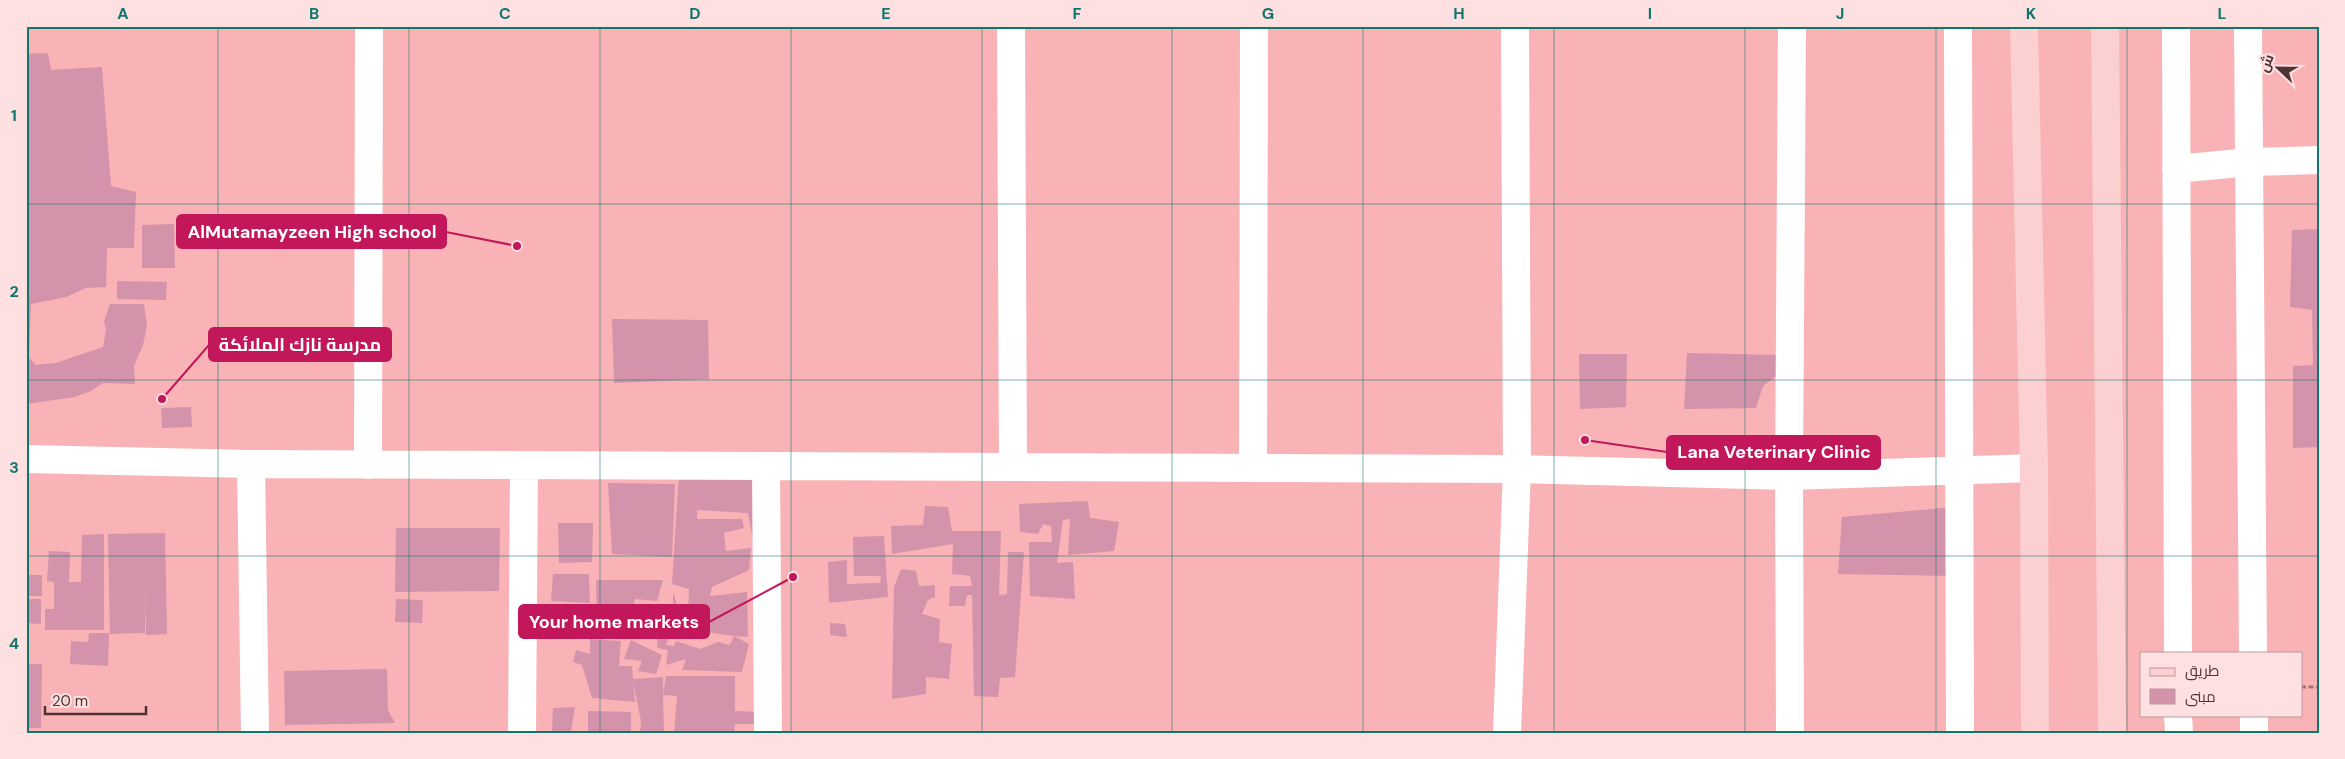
<svg xmlns="http://www.w3.org/2000/svg" width="2345" height="759" viewBox="0 0 2345 759" font-family="'DM Sans',Cairo,sans-serif">
  <style>
    .building { fill: #d393aa }
    .lines { fill: none; stroke-linecap: round; stroke-linejoin: round }
    .path { stroke: #a57275; stroke-width: 3; stroke-dasharray: 5 2.5; stroke-linecap: butt }
    .street { stroke: #fff; stroke-width: 28 }
    .primary { stroke: #fccfd1; stroke-width: 28 }
    .grid { fill: none; stroke: #0f766e; stroke-width: 1; stroke-opacity: 0.55 }
    .leader { fill: none; stroke: #c2185b; stroke-width: 2 }
    .callout-dot { fill: #c2185b; stroke: #fee0e0; stroke-width: 2 }
    .callout { fill: #c2185b; stroke: #c2185b; stroke-width: 2 }
    .callout-label { font-size: 18px; text-anchor: middle; font-weight: bold; fill: #fff }
    .neatline { fill: none; stroke: #0f766e; stroke-width: 2 }
    .grid-label { font-size: 16px; text-anchor: middle; font-weight: bold; fill: #0f766e }
  </style>
  <rect width="100%" height="100%" fill="#f9b2b5"/>
  <path class="building" d="M48,53L51,70L102,67L111,186L136,192L134,248H107L106,287L86,288L66,297L31,304L29,358L36,365L56,363L103,347L106,330L104,321L110,304H144L147,326L143,345L134,366L135,384L103,383L91,391L75,397L26,404V54Z
    M174,224L175,268H142V225Z
    M2319,229V447L2293,448V366L2313,365L2312,310L2290,307L2292,230Z
    M117,281L167,282L166,300L117,299Z
    M612,319L708,320L709,379L614,383Z
    M1687,353L1780,355L1779,374L1763,386L1756,408L1684,409Z
    M1579,354H1627L1626,407L1580,409Z
    M191,407L192,427L162,428L161,408Z
    M679,474H762L759,571L748,513L697,510V519H742L744,528L724,533L726,551L751,548L749,570L712,587L710,596L747,592L748,637L734,636L749,644L742,672L682,670L686,659L666,665L668,650L657,648L658,634L668,638L666,645L674,646L676,641L700,649L718,642L730,645L734,636L698,631H673V592L679,611L688,612L689,589L672,584Z
    M608,483L675,484L672,557L612,554Z
    M1088,501L1090,518L1119,522L1114,551L1068,555L1070,519L1063,520L1057,563L1073,562L1075,599L1030,596L1029,542H1052L1051,526L1043,524L1038,534L1020,532L1019,504Z
    M925,506L948,507L952,531H1001L999,595L1007,594L1008,552H1024L1015,677L1000,678L998,697L974,696L972,595H967L965,606H949L950,586H972L970,576L952,574L953,544L892,554L891,526L923,525Z
    M1954,507L1955,576L1838,574L1842,517Z
    M558,523H593L592,562L559,563Z
    M396,528H500L499,591L395,592Z
    M165,533L167,634L146,635L145,592V633L110,634L108,534Z
    M104,534V630H45V609H54V582L47,581L49,551L70,552L69,582H81L82,535Z
    M884,536L888,597L829,603L828,562L847,560V584L880,583L881,576H854L853,537Z
    M901,569L916,571L919,586L935,585V597L928,600L922,614L940,619L939,642L952,644L949,679L926,677V694L892,699L894,587Z
    M553,574H589L590,603L551,601Z
    M26,575H42V596H26Z
    M596,580H663L657,601L635,599L632,610L650,613L646,632L597,631Z
    M26,599H41V624L26,623Z
    M396,599L423,600L422,623L395,622Z
    M830,623L845,624L847,637L830,635Z
    M89,633H109L108,666L70,664L71,641L88,642Z
    M590,639L621,641L619,666H632L633,679L663,677V695L666,676H735V711L760,712L759,724H735L734,733H674L677,696L663,695L664,733H640L641,721L633,682L635,702L592,698L582,665L573,662L576,650L590,654Z
    M631,640L662,655L656,674L638,671L642,661L624,659Z
    M26,664H42L41,728H26Z
    M387,669L388,710L395,723L285,725L284,671Z
    M575,707L571,731H552L553,708Z
    M588,711L631,712V733H588Z"/>
  <g class="lines">
    <path class="path" d="M2301,687H2319"/>
    <path class="street" d="M1011,26L1013,467
      M1958,26L1960,733
      M2176,26L2178,653
      M2248,26L2253,653
      M2176,169L2250,162L2319,160
      M26,459L251,464L1517,469L1789,476L2034,468
      M251,464L255,733
      M368,465L369,26
      M766,466L768,733
      M1253,468L1254,26
      M2178,715L2179,733
      M2254,715V733
      M522,733L524,466
      M1507,733L1517,469L1515,26
      M1790,733L1789,476L1792,26"/>
    <path class="primary" d="M2024,26L2034,468L2035,733
      M2105,26L2112,733"/>
  </g>
  <path class="grid" d="M218,26V733M409,26V733M600,26V733M791,26V733M982,26V733M1172,26V733M1363,26V733M1554,26V733M1745,26V733M1936,26V733M2127,26V733M26,204H2319M26,380H2319M26,556H2319"/>
  <path class="leader" d="M517 246L446 232M162 399L209 345M1585 440L1667 452M793 577L709 622"/>
  <g class="callout-dot">
    <circle cx="517" cy="246" r="5"/>
    <circle cx="162" cy="399" r="5"/>
    <circle cx="1585" cy="440" r="5"/>
    <circle cx="793" cy="577" r="5"/>
  </g>
  <g class="callout">
    <rect x="177" y="215" width="269" height="33" rx="5"/>
    <rect x="209" y="328" width="182" height="33" rx="5"/>
    <rect x="1667" y="436" width="213" height="33" rx="5"/>
    <rect x="519" y="605" width="190" height="33" rx="5"/>
  </g>
  <g class="callout-label">
    <text x="312" y="238">AlMutamayzeen High school</text>
    <text x="300" y="351">مدرسة نازك الملائكة</text>
    <text x="1774" y="458">Lana Veterinary Clinic</text>
    <text x="614" y="628">Your home markets</text>
  </g>
  <rect width="2345" height="759" fill="none" stroke="#fee0e0" stroke-width="55"/>
  <rect x="2140" y="652" width="162" height="65" fill="#fee0e0" stroke="#b89a9b"/>
  <rect x="2150" y="668" width="25" height="8" fill="#fccfd1" stroke="#b89a9b"/>
  <text x="2185" y="676" font-size="15" fill="#4f3234">طريق</text>
  <rect x="2150" y="689" width="25" height="15" fill="#d393aa" stroke="#b89a9b"/>
  <text x="2185" y="702" font-size="15" fill="#4f3234">مبنى</text>
  <g transform="translate(2278 68) rotate(292)" stroke="#fee0e0" stroke-width="4" paint-order="stroke">
  <path d="M0-4L9 19L0 12L-9 19Z" fill="#4f3234"/>
  <text y="-8" font-size="14" font-weight="bold" text-anchor="middle" fill="#4f3234">ش</text>
  </g>
  <path d="M45 706v8h101v-8" fill="none" stroke="#4f3234" stroke-width="2.5"/>
  <text x="52" y="706" font-size="15" fill="#4f3234" stroke="#fee0e0" stroke-width="4" paint-order="stroke">20 m</text>
  <rect x="28" y="28" width="2290" height="704" class="neatline"/>
  <g class="grid-label">
    <text x="123" y="19">A</text>
    <text x="314" y="19">B</text>
    <text x="505" y="19">C</text>
    <text x="695" y="19">D</text>
    <text x="886" y="19">E</text>
    <text x="1077" y="19">F</text>
    <text x="1268" y="19">G</text>
    <text x="1459" y="19">H</text>
    <text x="1650" y="19">I</text>
    <text x="1840" y="19">J</text>
    <text x="2031" y="19">K</text>
    <text x="2222" y="19">L</text>
    <text x="14" y="121">1</text>
    <text x="14" y="297">2</text>
    <text x="14" y="473">3</text>
    <text x="14" y="649">4</text>
  </g>
</svg>
